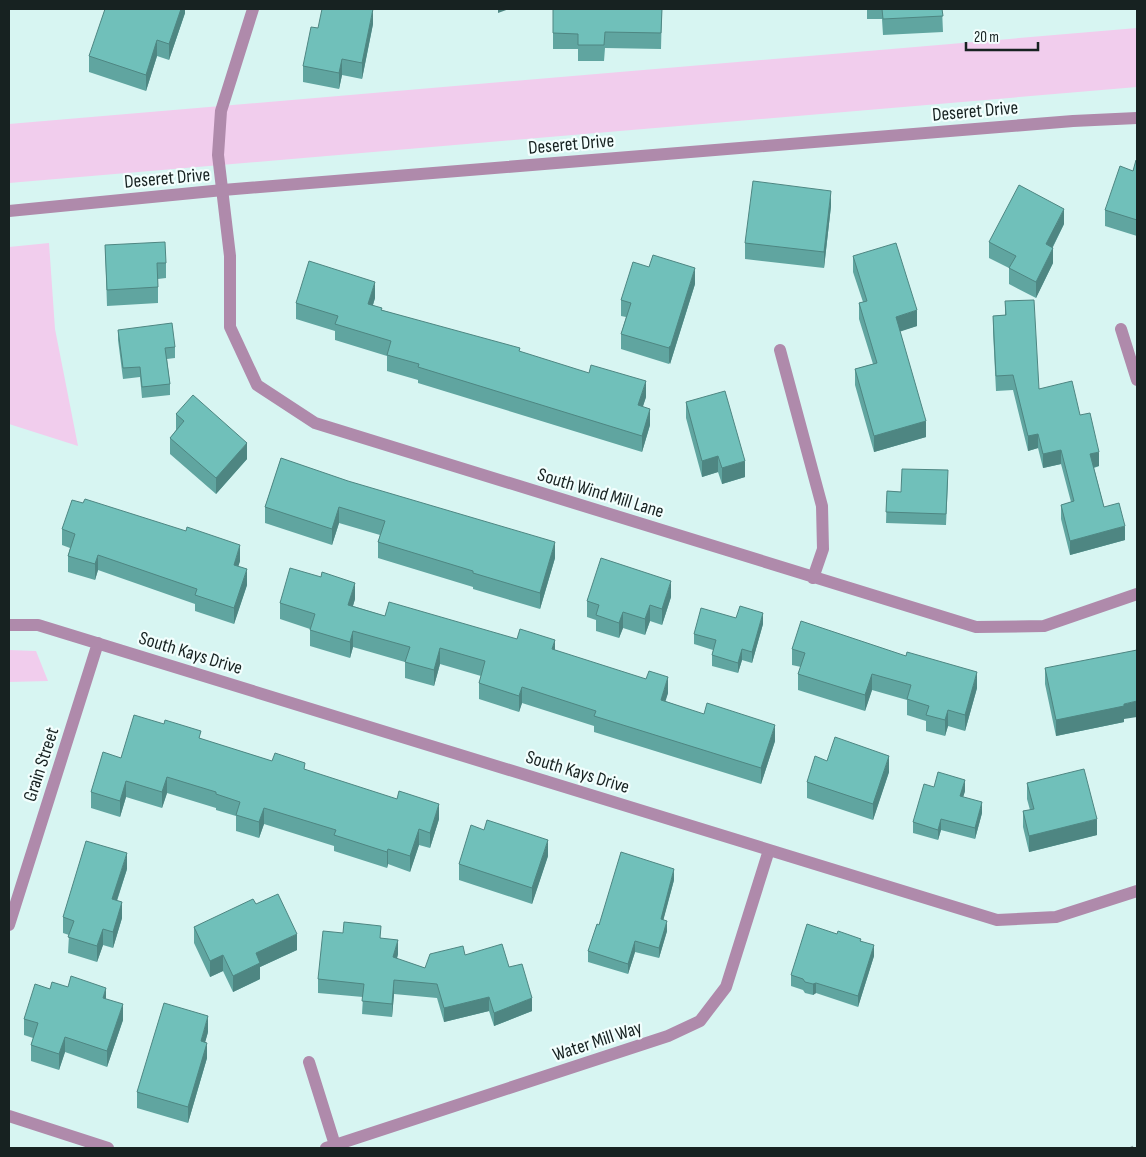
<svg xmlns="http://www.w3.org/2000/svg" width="1146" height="1157" viewBox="0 0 1146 1157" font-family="'Sofia Sans Condensed',sans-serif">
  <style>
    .green { fill: #f1cded }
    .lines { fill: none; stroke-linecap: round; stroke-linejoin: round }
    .path { stroke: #94aba9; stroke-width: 3; stroke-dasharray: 2.5 4; stroke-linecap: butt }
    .minor { stroke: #af8aab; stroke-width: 12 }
    .tertiary { stroke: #af8aab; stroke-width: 12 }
    .wall { fill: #60a5a0 }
    .shaded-wall { fill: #4e8682 }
    .building { fill: #70c0ba; stroke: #4e8682 }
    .labels { text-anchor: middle; stroke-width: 4.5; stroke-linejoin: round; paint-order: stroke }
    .street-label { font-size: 19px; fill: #172221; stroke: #f2fefd }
  </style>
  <rect width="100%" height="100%" fill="#d7f5f2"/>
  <path class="green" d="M1137,28V87L9,183V124Z
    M49,243L55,329L78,446L9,424V247Z
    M9,650L36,651L48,681L9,682Z"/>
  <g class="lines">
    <path class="path" d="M1131,1148L1137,1146"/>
    <path class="minor" d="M253,9L221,111L218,155L230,256V327L257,385L315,423L976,627L1044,626L1137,594
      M1121,329L1137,380
      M780,350L822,506L823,549L813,578
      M9,625H38L997,920L1056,917L1137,891
      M9,925L98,643
      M309,1062L335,1145
      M9,1116L108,1148
      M326,1148L668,1036L700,1021L726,987L769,850"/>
    <path class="tertiary" d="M9,211L223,190L1073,121L1137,118"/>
  </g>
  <path class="wall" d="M185,9V13L169,60L157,56L146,91L89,72V56Z
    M553,9H662L661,49L605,48L604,61H578V49H553Z
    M867,9H942L943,32L883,35L882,19H867Z
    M373,24L362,79L342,75L339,89L303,82V66L318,28Z
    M1137,160V236L1105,226V210L1133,171Z
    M831,206L824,268L745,259V243Z
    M1064,224L1053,247V263L1036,298L1009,284V268L989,258V242Z
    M105,245L166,263V278L158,279V303L107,306Z
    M853,256L917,326L900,331L926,437L874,452L855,385V369L873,364L859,319V303L863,302L853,272Z
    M695,284L670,364V362L669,364L621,349V334L626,317L621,316V300Z
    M375,298L373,305L382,310L520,352L646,397L643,406L650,425L642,452L418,383V380L387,371V356L335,340V331L296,319V303Z
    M1005,301L1039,389L1080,415L1099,466L1094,468L1104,507L1125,540L1070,555L1061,519V505L1071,502L1061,464L1043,468L1038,448L1028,451L1013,390L996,391L993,331V316L1005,315Z
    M118,330L175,347V358L167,359L170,384V395L142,398L140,377L123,379L118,340Z
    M686,402L745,477L722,484L718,472L702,477L686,418Z
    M176,414L247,459L216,494L170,454V438L176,430Z
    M281,458L555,558L540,609L473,589V587L378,558V542L380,535L339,523L332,545L265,523V507Z
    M948,481L946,525L886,523L887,491L901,492Z
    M62,529L240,561L238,566L247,585L234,624L195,611V604L98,570L95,580L68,572V556L70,548L62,545Z
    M321,577L355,599L353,606L385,616L555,650L668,693L665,701L775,741L761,784L594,732V726L522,703L519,712L479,699V683L481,676L440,664L434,686L405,678V662L353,647L350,658L310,646V629L280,619V603Z
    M671,597L662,625L650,621L645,635L623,628L619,638L596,631V620L587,617V601Z
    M736,618L763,624L752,663L742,660L738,673L712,666V655L713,650L694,644V634Z
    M792,649L977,688L965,731L948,726L945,736L926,731V721L907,715V700L872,690L865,711L798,690V674L801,667L792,665Z
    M1045,668L1124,719V722L1056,736L1045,684Z
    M164,724L201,739L272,761L305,770L439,819L430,848L419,845L410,872L388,864L387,868L334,851V846L264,824L259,838L236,831V816L216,810V808L167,793L162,808L126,797L120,817L91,808V792L121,758Z
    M827,761L889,772L873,820L807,798V782Z
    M1027,783L1097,835L1029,852L1023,827V811L1030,810L1027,799Z
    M934,787L965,791L963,797L982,813L975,839L941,830L938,840L913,833V822Z
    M548,856L532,904L459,880V864Z
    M127,869L117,901L122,918L113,948L103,945L97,962L68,953L69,935L63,933V917Z
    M674,880L663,920L667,931L659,958L635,952L628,974L588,962V951L599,925Z
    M256,904L297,950L260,967V979L233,992L223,971L210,977L194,943V927Z
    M343,933L381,938L398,954L397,959L425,968L465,955L509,967L532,1011L494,1026L489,1011L444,1022L437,998L394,994L392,1017L362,1014L363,997L318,993V979Z
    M837,934L861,941L874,956L858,1007L816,993L813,995L805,993L803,990L791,986V975Z
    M68,987L106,999L123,1020L107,1067L65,1052L59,1070L31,1061V1045L33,1038L24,1035V1019L50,989Z
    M208,1032L205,1042L207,1058L188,1123L137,1108V1092Z"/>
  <path class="shaded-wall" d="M181,9H185V13L169,60V44Z
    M373,9V24L362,79V63Z
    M498,9H509L498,13Z
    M157,40V56L146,91V75Z
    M342,59V75L339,89V73Z
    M831,191V206L824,268V252Z
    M1064,209V224L1046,260V244Z
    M1053,248V263L1036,298V282Z
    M695,268V284L670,364V348Z
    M375,282V298L368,320V304Z
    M917,310V326L896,333V317Z
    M670,346V362L669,364V348Z
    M646,381V397L638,421V405Z
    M650,409V425L642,452V436Z
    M926,421V437L874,452V436Z
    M1038,434V448L1028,451V436Z
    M247,443V459L216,494V478Z
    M1061,450V464L1043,468V454Z
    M1099,452V466L1090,468V454Z
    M718,456V472L702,477V461Z
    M745,461V477L722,484V468Z
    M339,507V523L332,545V529Z
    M1125,526V540L1070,555V541Z
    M555,542V558L540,609V593Z
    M240,545V561L234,581V565Z
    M98,555V570L95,580V564Z
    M247,569V585L234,624V608Z
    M671,581V597L662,625V609Z
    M355,583V599L348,621V605Z
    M650,605V621L645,635V619Z
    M623,612V628L619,638V623Z
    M763,613V624L752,663V652Z
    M353,631V647L350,658V642Z
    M555,640V656L552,649Z
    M440,648V664L434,686V670Z
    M742,649V660L738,673V663Z
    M977,672V688L965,731V715Z
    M872,674V690L865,711V695Z
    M668,677V693L661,716V700Z
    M522,687V703L519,712V696Z
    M1137,701V717L1124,719V722L1056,736V720Z
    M948,710V726L945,736V720Z
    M775,725V741L761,784V768Z
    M889,756V772L873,820V804Z
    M167,777V793L162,808V792Z
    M965,780V791L960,807V796Z
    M126,781V797L120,817V801Z
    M982,802V813L975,839V828Z
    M439,804V819L430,848V833Z
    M264,808V824L259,838V822Z
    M941,819V830L938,840V830Z
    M1097,819V835L1029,852V836Z
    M419,829V845L410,872V856Z
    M548,840V856L532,904V888Z
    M388,849V864L387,868V852Z
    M127,853V869L112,915V899Z
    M674,869V880L661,929V919Z
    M122,902V918L113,948V932Z
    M667,921V931L659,958V948Z
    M103,929V945L97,962V946Z
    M297,934V950L260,967V979L233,992V976L256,953Z
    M398,940V954L393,971V957Z
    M635,941V952L628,974V964Z
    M874,945V956L858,1007V996Z
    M223,955V971L210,977V961Z
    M394,980V994L392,1017V1004Z
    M816,983V993L813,995V984Z
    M106,988V1004L103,998Z
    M489,997V1011L444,1022V1008Z
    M532,998V1011L494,1026V1013Z
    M123,1004V1020L107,1067V1051Z
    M208,1016V1032L201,1057V1041Z
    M65,1037V1052L59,1070V1054Z
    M207,1043V1058L188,1123V1107Z"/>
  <path class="building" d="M105,9H181L169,44L157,40L146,75L89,56Z
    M322,9H373L362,63L342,59L339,73L303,66L311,27L318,28Z
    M553,9H662L661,33L605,32L604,45H578V34L553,33Z
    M882,9H942L943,16L883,19Z
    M1136,160H1137V220L1105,210L1120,166L1133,171Z
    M753,181L831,191L824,252L745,243Z
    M1019,185L1064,209L1046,244L1053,248L1036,282L1009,268L1016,256L989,242Z
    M165,242L166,263H157L158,287L107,290L105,245Z
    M896,243L917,310L896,317L926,421L874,436L855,369L877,363L859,303L867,301L853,256Z
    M653,255L695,268L670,348V346L669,348L621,334L631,303L621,300L633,262L649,267Z
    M309,261L375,282L368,304L382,308L381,310L520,348L519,351L589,373L591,365L646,381L638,405L650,409L642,436L418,367L419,364L387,355L391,341L335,324L338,316L296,303Z
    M1034,300L1039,389L1072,381L1080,415L1090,413L1099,452L1090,454L1104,507L1119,503L1125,526L1070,541L1061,505L1074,501L1061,450L1043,454L1038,434L1028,436L1013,375L996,376L993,316L1006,315L1005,301Z
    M172,323L175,347L165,348L170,384L142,387L140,367L123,368L118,330Z
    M725,391L745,461L722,468L718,456L702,461L686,402Z
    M193,395L247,443L216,478L170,438L184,421L176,414Z
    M281,458L348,481L555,542L540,593L473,573V571L378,542L385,521L339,507L332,529L265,507Z
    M902,469L948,470L946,514L886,512L887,491L901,492Z
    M85,499L186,531L187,527L240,545L234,565L247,569L234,608L195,595L197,589L98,555L95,564L68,556L75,534L62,529L72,500L83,503Z
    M601,558L671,581L662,609L650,605L645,619L623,612L619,623L596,615L599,605L587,601Z
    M290,568L321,577L322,572L355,583L348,605L385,616L389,602L517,639L520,629L555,640L552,649L646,679L649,671L668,677L661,700L704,714L707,703L775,725L761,768L594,716L596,711L522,687L519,696L479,683L485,661L440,648L434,670L405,662L410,647L353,631L350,642L310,630L315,614L280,603Z
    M740,606L763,613L752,652L742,649L738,663L712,655L716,640L694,634L701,608L736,618Z
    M801,621L906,656L907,652L977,672L965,715L948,710L945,720L926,715L929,706L907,699L911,685L872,674L865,695L798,674L805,653L792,649Z
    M1137,650V701L1124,704V706L1056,720L1045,668Z
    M134,715L164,724L165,720L201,731L199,738L272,761L275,753L305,763L304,769L397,799L399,791L439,804L430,833L419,829L410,856L388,849L387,852L334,835L336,830L264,808L259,822L236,815L240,802L216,794V792L167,777L162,792L126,781L120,801L91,792L103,752L121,758Z
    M835,737L889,756L873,804L807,782L815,756L827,761Z
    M1084,769L1097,819L1029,836L1023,811L1034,809L1027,783Z
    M938,772L965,780L960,796L982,802L975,828L941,819L938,830L913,822L924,784L934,787Z
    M487,820L548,840L532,888L459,864L471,825L484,830Z
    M86,841L127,853L112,899L122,902L113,932L103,929L97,946L68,937L74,921L63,917Z
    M621,852L674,869L661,919L667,921L659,948L635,941L628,964L588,951L597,924L599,925Z
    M278,894L297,934L256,953L260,963L233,976L223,955L210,961L194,927L253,899L256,904Z
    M344,922L381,926L380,938L398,940L393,957L425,968L430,954L463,946L465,955L502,944L509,967L522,964L532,998L494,1013L489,997L444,1008L437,984L394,980L392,1004L362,1001L364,984L318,979L323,931L343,933Z
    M807,924L837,934L838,931L861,939L860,941L874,945L858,996L816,983L813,984L805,982L803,979L791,975Z
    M71,976L106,988L103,998L123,1004L107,1051L65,1037L59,1054L31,1045L38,1023L24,1019L35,984L50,989L52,982L68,987Z
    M164,1003L208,1016L201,1041L207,1043L188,1107L137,1092Z"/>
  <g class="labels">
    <g class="street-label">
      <text transform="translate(975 110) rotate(-5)" y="7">Deseret Drive</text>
      <text transform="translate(571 143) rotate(-5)" y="7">Deseret Drive</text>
      <text transform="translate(167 177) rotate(-5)" y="7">Deseret Drive</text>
      <text transform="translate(601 492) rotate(17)" y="7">South Wind Mill Lane</text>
      <text transform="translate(191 652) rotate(17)" y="7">South Kays Drive</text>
      <text transform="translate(40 764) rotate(-72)" y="7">Grain Street</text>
      <text transform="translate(578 771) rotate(17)" y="7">South Kays Drive</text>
      <text transform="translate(597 1040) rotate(-18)" y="7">Water Mill Way</text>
    </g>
  </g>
  <rect width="1146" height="1157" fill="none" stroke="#172221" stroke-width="20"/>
  <path d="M966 42v8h72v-8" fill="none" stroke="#172221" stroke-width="2.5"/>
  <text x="974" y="42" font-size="15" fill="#172221" stroke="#f2fefd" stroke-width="4" paint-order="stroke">20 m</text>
</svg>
